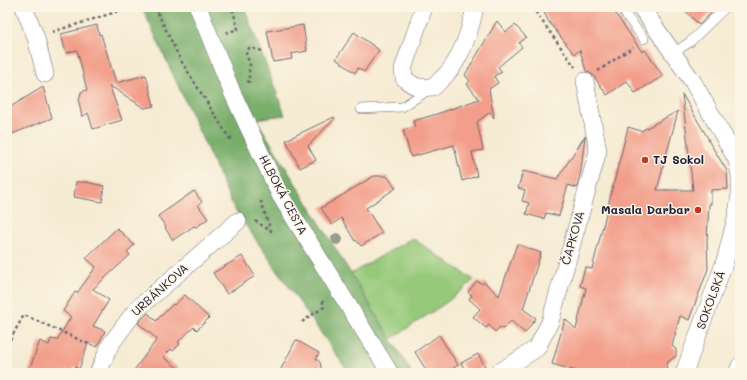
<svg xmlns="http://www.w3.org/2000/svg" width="747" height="380" viewBox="0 0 747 380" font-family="Mali,sans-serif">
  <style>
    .green { fill: #96c97a; stroke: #5c765a }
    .forest { fill: #78ad6a; stroke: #4d6852 }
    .building { fill: #f29e8a }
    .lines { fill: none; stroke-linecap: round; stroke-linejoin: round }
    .lane-casing { stroke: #6c6870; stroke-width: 10 }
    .street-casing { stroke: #6c6870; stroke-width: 18 }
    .path { stroke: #6c6870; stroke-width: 2.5; stroke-dasharray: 3 3; stroke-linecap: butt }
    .lane { stroke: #fff; stroke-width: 9 }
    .street { stroke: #fff; stroke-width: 17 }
    .tree { fill: #989c8c }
    .poi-dot { fill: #c8321e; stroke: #fcf5e5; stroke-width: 1.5 }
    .labels { text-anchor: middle; stroke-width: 3; stroke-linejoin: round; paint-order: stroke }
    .poi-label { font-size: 12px; font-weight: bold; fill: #22223b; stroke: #fcf5e5; text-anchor: start }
    .street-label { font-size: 12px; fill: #22223b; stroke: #fcf5e5 }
  </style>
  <rect width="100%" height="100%" fill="#fcf5e5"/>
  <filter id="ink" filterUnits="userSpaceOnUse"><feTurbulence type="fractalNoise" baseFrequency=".025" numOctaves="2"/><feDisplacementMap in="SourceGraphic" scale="8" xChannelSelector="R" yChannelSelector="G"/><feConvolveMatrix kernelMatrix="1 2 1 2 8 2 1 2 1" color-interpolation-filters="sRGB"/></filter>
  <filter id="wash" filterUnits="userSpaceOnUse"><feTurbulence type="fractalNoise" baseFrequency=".012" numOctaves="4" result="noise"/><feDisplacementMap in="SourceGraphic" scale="16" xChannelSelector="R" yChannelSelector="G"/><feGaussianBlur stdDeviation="0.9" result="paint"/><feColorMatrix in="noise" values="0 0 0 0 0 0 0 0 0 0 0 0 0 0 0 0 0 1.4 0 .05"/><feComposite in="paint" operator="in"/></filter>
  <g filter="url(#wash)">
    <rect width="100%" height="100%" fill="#f6ebd3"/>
    <path class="green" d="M412,238L474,280L447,302L391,339L351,274Z"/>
    <path class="forest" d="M142,7H244L285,115L256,119L412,373H349L235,210Z"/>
    <g id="blocks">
      <path class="building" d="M541,7H611L642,52L645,50L663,76L635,93L627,81L607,95L593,75L586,71L580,50L574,54L549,22Z
        M682,7H717L699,25Z
        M497,21L506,32L515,25L526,37L519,43L522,47L498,67L502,72L494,76L498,83L489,89L494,118L490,112L477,122L483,150L472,152L477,176L462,181L454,145L411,157L403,130L415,127L413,121L437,114L479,99L467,84L470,81L465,75Z
        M97,25L99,35L101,34L116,83L146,75L154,106L144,108L109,85L122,120L93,129L88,113L82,117L79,102L81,92L87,90L77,50L66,53L61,34Z
        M303,25L307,51L291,54L292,59L273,62L267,31Z
        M354,32L379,50L364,72L358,68L355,73L336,59Z
        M43,87L52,118L12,134L7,109Z
        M682,94L709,140H708L727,171L728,189L711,190V204H709L707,240L708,269L689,320L680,316L672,346L676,349V356L668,362L665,373H583L552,364L565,319L576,329L586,288L580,286L585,267L592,269L628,127L641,131L678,111L657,190H693Z
        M334,117L335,118L308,146L316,160L300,168L286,140Z
        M585,136L581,170L577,188L568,185L559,216L546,213L544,219L526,214L529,203L522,201L525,190L518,188L523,171L557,179Z
        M374,176H387L396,188L366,208L382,233L361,246L356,240L355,241L341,218L332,225L321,208Z
        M76,182H86L104,186L102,202L74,197Z
        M194,191L202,202L198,205L208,219L196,227L194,226L173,240L165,228L166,227L158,216Z
        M117,228L134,245L127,252L130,255L93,289L109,300L93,326L105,331L97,347L88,343L79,369L75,367L72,373H28L40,341L49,345L51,339L57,340L71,317L63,311L75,292L77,293L96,267L86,258Z
        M517,244L541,253L523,309L536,318L525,333L511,321L503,329L500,327L495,332L489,325L486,328L473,317L480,309L469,299L472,295L468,292L477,281L482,284L484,282L499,296Z
        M242,256L255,276L227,294L213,273Z
        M185,295L209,318L197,330L194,327L178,342L180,344L173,351L171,349L163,357L185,373H132L157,339L138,323L148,313L156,321L173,304L174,305Z
        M439,335L458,365L446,373H428L415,352Z
        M296,340L319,353L316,359L320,362L322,373H279Z
        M478,354L485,366L473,373H467L461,363Z"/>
    </g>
  </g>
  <g filter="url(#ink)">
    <use href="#blocks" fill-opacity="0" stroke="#6c6870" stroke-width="1"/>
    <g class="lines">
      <g class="lane-casing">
        <path id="lane" d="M620,7L644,39
          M673,53L690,42L726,7
          M361,109L402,107L430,89"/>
      </g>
      <g class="street-casing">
        <path id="street" d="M24,7L36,38L45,74
          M198,7L232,92L280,195L390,373
          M423,7V10L403,69L404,78C415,88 419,88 434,87C440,80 448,74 453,66C464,49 471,27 475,7
          M641,7L693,82L737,160L740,176V194L737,214L725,261L684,373
          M98,373L110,345L136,310L238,221
          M498,373L537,348L550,322L598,151L585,81
          M737,373L740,366"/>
      </g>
      <path class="path" d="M155,7L180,59L231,141V133
        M532,7L575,67
        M52,32L132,7
        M226,33L238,29L232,7
        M598,71L633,47
        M247,81L249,82V69L250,64L246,54L249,48L263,51
        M255,221L271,231L261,202L264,203
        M302,322L324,307L322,298
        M7,345L24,315L91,345"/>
      <use href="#lane" class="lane"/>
      <use href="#street" class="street"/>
    </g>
    <circle class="tree" cx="337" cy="239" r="6"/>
  </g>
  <g class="poi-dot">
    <circle cx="645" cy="160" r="4"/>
    <circle cx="698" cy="210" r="4"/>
  </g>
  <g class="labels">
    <g class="poi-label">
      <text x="653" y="164">TJ Sokol</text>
      <text x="690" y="214" text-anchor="end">Masala Darbar</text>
    </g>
    <g class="street-label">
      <text transform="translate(283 195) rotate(62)" y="4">HLBOKÁ CESTA</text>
      <text transform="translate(573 238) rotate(-74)" y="4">ČAPKOVA</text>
      <text transform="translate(160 290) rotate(-42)" y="4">URBÁNKOVA</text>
      <text transform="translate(711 300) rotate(-70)" y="4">SOKOLSKÁ</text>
    </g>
  </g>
  <rect width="747" height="380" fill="none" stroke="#fcf5e5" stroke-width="24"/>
</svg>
